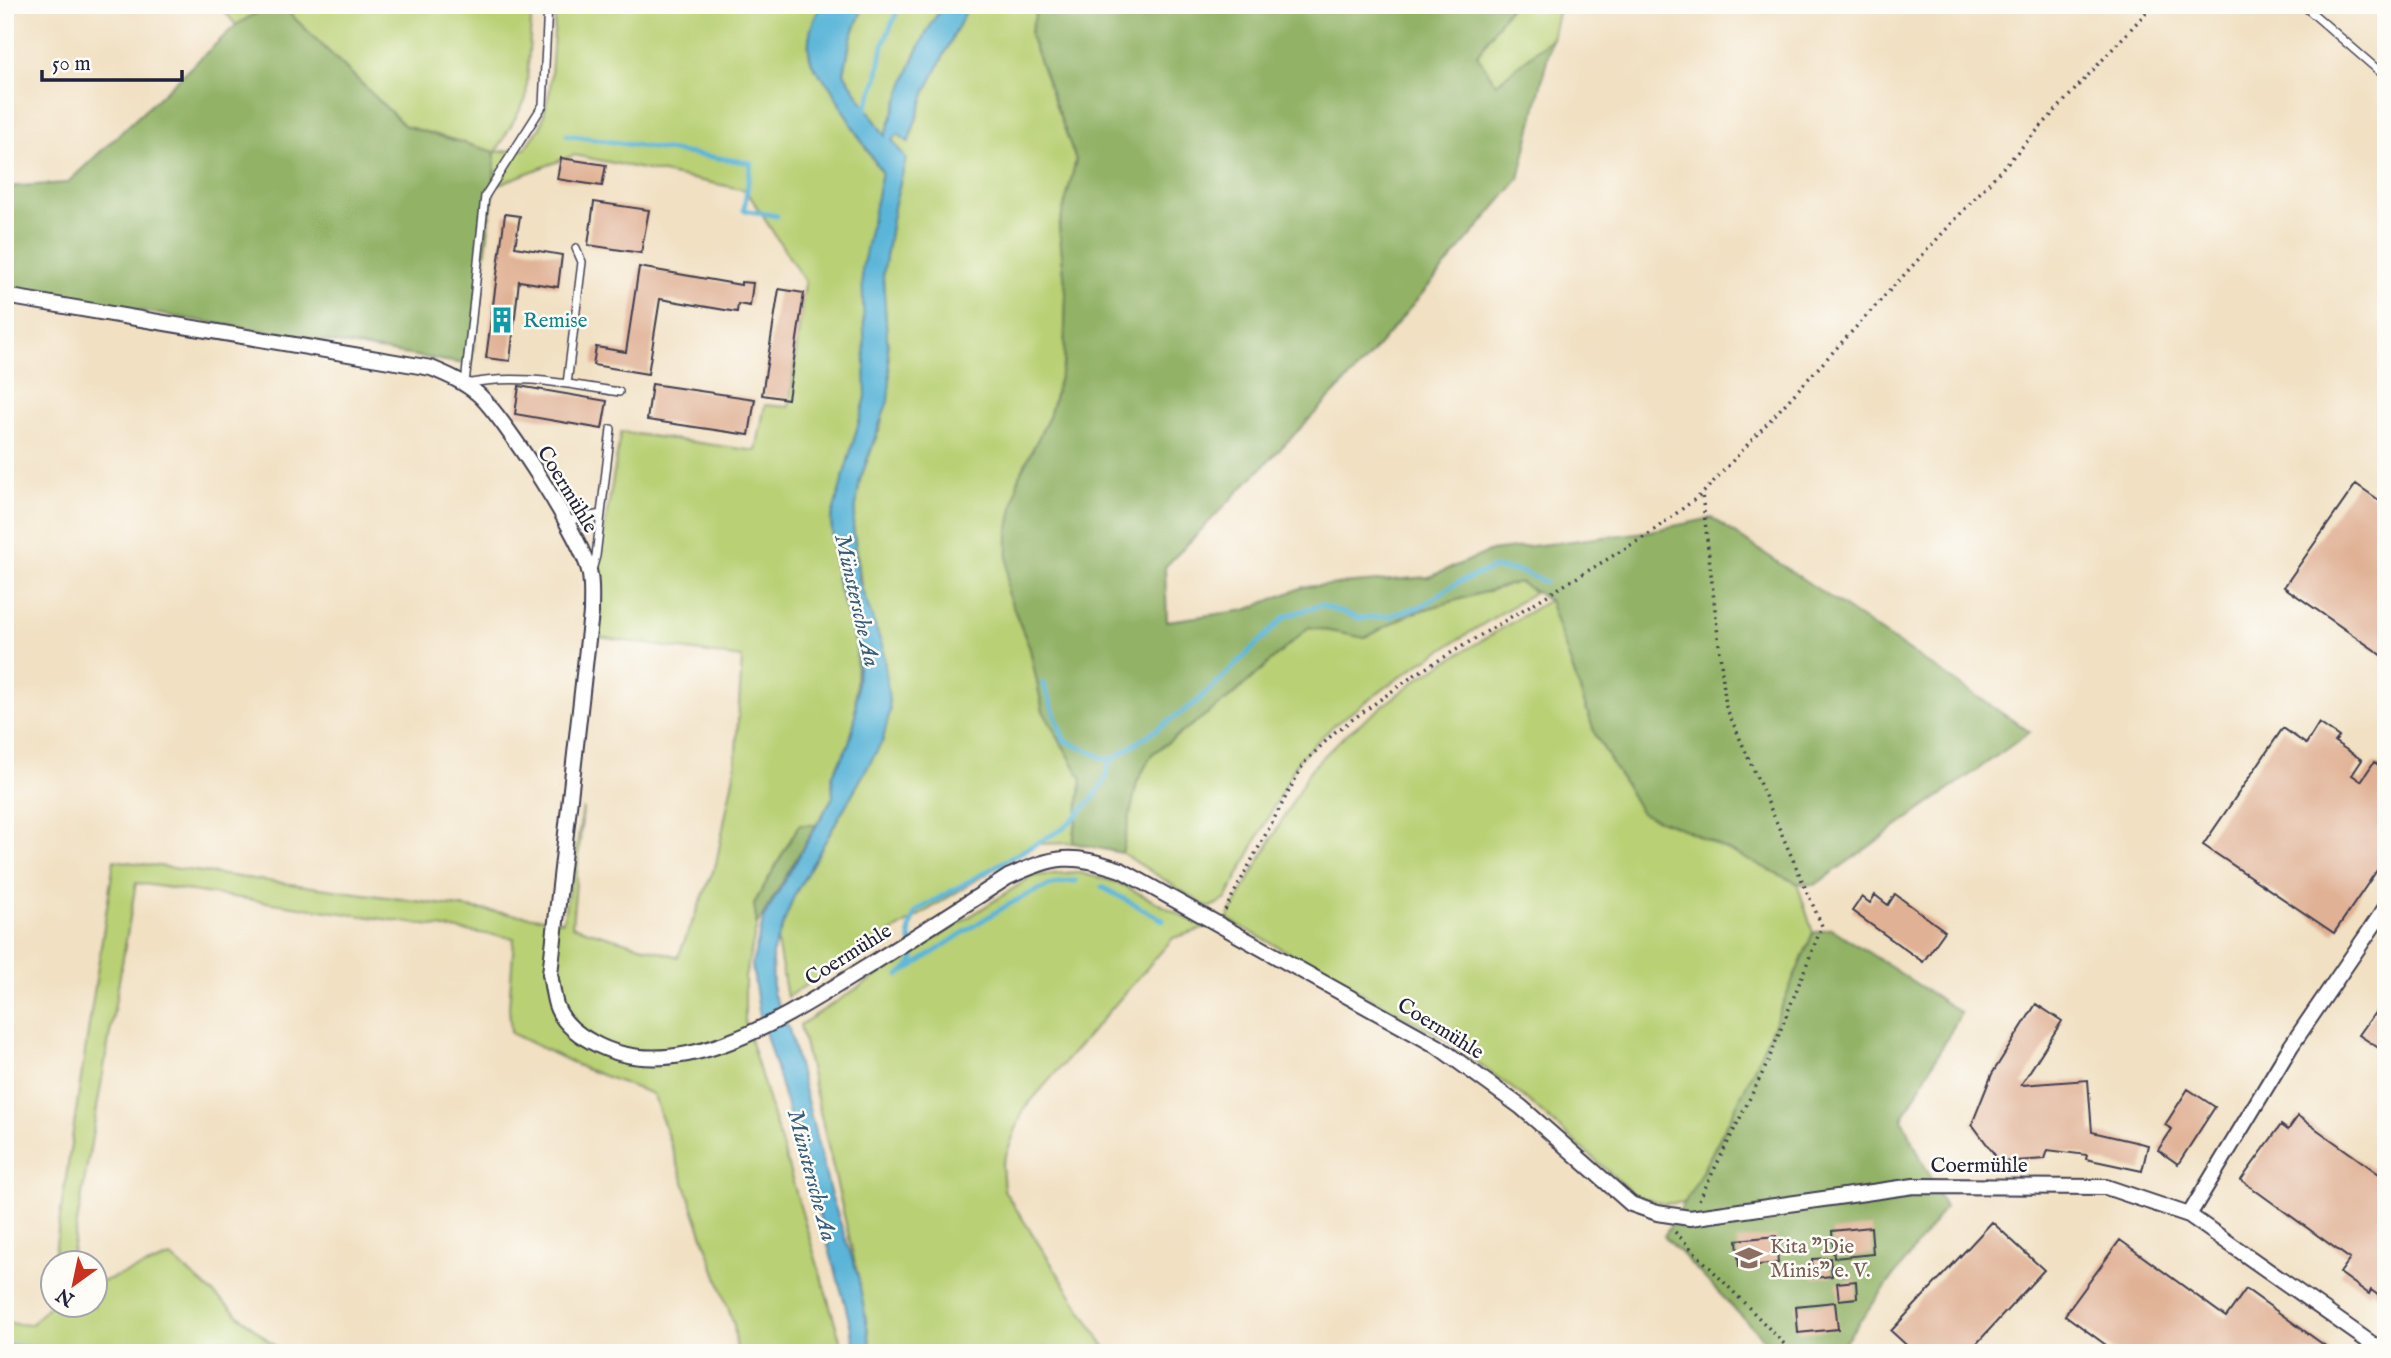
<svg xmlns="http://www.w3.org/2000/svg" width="2391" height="1358" viewBox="0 0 2391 1358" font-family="'IM FELL English',serif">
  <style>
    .green { fill: #b9d074; stroke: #6e7958; stroke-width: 2 }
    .forest { fill: #92b266; stroke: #5a6a50; stroke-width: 2 }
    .water { fill: #5ab5d8; stroke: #3e6c8a; stroke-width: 2 }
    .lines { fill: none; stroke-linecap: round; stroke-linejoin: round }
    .stream { stroke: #5ab5d8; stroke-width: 5 }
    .building { fill: #e0b194 }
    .lane-casing { stroke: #413e4f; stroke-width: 10 }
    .street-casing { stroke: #413e4f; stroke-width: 18 }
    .path { stroke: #413e4f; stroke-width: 3.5; stroke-dasharray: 2 5; stroke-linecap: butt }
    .lane { stroke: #fff; stroke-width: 7 }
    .street { stroke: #fff; stroke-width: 14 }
    .labels { text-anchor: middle; stroke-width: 5; stroke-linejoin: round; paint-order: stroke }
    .culture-label { font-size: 21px; fill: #0d838f; stroke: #fdfcf7; text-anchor: start }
    .street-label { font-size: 21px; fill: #22223b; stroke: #fdfcf7 }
    .education-label { font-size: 21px; fill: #785e54; stroke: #fdfcf7; text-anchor: start }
    .water-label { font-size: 23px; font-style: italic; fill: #385d7a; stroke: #fdfcf7 }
  </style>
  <rect width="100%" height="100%" fill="#fdfcf7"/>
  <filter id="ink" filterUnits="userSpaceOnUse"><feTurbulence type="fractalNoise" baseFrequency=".0143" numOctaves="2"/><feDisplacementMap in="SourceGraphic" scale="14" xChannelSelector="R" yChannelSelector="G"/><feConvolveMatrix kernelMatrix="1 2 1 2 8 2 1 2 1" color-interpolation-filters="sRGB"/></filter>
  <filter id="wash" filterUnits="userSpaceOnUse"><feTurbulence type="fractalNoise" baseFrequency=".00686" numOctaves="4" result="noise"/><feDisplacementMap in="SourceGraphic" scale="28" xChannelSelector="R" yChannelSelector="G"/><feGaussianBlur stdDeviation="1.57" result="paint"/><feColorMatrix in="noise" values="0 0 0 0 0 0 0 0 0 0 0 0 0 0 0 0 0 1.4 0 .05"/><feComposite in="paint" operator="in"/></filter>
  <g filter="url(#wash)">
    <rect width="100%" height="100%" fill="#f1e0c2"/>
    <path class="green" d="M219,5H270L236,25Z
      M281,5H532L526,99L496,152L525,149L541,126L550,90L556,5H822C812,20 806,39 810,57C812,69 825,78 831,88C847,117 862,145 882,172L876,203L866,397L831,520L837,581L857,648L855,719L849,744L832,776L833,797L816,825H799L754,904L757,925L745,977V1022L844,1353H737L734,1325L653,1094L585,1069L511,1033L509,1007L514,938L136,883L70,1264H53L114,860L563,921L583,808L572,926L678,957L716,864L735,768L742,658L598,637V566L621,432L756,451L765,405L789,407L805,282L746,190L574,155L494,186L495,152L405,126Z
      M864,5H943L915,55L885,136L844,73L851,38Z
      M969,5H1038L1030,35L1076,160L1059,227L1066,292L1064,362L1049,417L1019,476L1007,592L1030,649L1043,711L1082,779L1073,843L1035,844L787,997L776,936L794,896L883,740L853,525L860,480L880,428L890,381L883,276L894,207L906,159L892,140L898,134L909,142L926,91Z
      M1511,5H1560L1552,38L1496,84L1477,56Z
      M1519,582L1535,592L1414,667L1334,725L1298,760L1226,899L1209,908L1122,853L1137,782L1152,754L1233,695L1309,626L1365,638L1409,614Z
      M1549,600L1595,734L1642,813L1686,830L1797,883L1813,933L1759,1062L1686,1202L1664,1204L1635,1195L1524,1097L1442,1037L1227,919L1310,770L1344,736L1419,678Z
      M1076,872L1119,883L1206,928L1173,938L1024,1109L1002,1165L1004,1190L1109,1353H872L858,1276L800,1025L1033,876Z
      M171,1257L283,1353H5V1323L31,1325L52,1302V1306H94L95,1284Z"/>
    <path class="forest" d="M270,5H281L405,126L495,152L494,186L471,365L5,289V187L67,183L236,25Z
      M1038,5H1511L1477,55L1496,84L1552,38L1519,179L1362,365L1165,567L1167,621L1246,610L1303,587L1429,577L1491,551L1645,532L1712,518L2030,732L1815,885L1797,883L1686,830L1642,814L1595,734L1549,600L1519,582L1409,614L1365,638L1309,627L1233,695L1152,754L1137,782L1122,853L1073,843L1082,779L1043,711L1030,649L1007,592L1008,534L1019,476L1049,417L1064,362L1066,292L1059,227L1076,160L1030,35Z
      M799,825H816L757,925L754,904Z
      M1831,928L1961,1013L1902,1119L1945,1208L1836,1353H1777L1664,1236C1725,1141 1769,1037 1813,933Z"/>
    <path class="water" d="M822,5H864L851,38L844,73L885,136C901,91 916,45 943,5H969L926,91L908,142L898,134L892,140L906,159L894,207L883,276L890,381L888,401L860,480L853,525L859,581L883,648L890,710L883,740L794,896L772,954L773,993L789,1029L830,1192L858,1276L872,1353H857L844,1300L759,1011L752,965L764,917L833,797L832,776L849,744L855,719L858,666L855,633L837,581L831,520L866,397L862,269L882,172C863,145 847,118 831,88C825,78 812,70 810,57C806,39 812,20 822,5Z"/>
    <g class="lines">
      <path class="stream" d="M865,111L877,79L883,45L900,5
        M567,135L751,163L744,210L777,216
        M1043,683L1064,740L1110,761
        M1102,887L1163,920
        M910,968C947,945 1035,878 1076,881
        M899,975C928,956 906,946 910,928C911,923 914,916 916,911L1064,828L1093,799L1106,778L1110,761L1197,702L1286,616L1321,605L1358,618L1390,616L1422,606L1457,583L1493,568L1519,571L1545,582
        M5,1345L82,1353"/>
    </g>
    <g id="blocks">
      <path class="building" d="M561,158L606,165L602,186L557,179Z
        M594,202L649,210L641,253L588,245Z
        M505,214L520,216L515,247L562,255L558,287L519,281L510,361L486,358Z
        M639,267L741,285V282L753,283L750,306L738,304L737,312L660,299L648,374L593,365L596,347L626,352Z
        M779,289L804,293L788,399L762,395Z
        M652,384L755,399L749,435L647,420Z
        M519,386L607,401L602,429L515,414Z
        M2356,484L2386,505V658L2284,587Z
        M2319,723L2339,737L2335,742L2362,760L2352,775L2361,781L2374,762L2386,770V857L2334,933L2203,845L2283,728L2306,744Z
        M1895,894L1945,931L1923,962L1852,911L1862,897L1870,903L1875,895L1888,905Z
        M2386,997V1053L2359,1035Z
        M2036,1004L2062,1021L2021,1085L2088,1080L2092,1132L2148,1145L2142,1171L2086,1159L2087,1155L2048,1150L2045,1159L2000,1162L1972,1124L1992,1074Z
        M2188,1089L2215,1107L2178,1164L2158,1150L2172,1129L2165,1125Z
        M2298,1116L2386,1179V1301L2371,1290L2369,1294L2340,1273L2350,1259L2241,1180L2281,1125L2288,1130Z
        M1992,1222L2044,1270L1968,1353H1915L1891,1331Z
        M1871,1227L1873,1254L1834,1258L1832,1231Z
        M1776,1236L1778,1263L1739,1267L1737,1240Z
        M2120,1240L2226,1317L2246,1289L2331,1350L2329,1353H2117L2065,1315Z
        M1830,1258L1832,1276L1813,1278L1812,1259Z
        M1856,1281L1857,1298L1839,1300L1837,1283Z
        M1835,1302L1838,1329L1798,1333L1796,1306Z"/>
    </g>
  </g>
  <g filter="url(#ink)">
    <use href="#blocks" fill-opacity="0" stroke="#413e4f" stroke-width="2"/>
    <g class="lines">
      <g class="lane-casing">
        <path id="lane" d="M548,5L543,105L485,196L465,384C517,373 567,384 619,392
          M2303,5L2386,77
          M567,384L582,262L576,248
          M566,521L601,514
          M592,570L596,556L611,429"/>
      </g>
      <g class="street-casing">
        <path id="street" d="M5,296L431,368C448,375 464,382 478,394C504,417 585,542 590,575C592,587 591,601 591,613L550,974C552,984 553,995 556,1005C562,1022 577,1034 592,1042C680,1092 796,1010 870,965C916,936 962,907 1008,877C1057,855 1070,853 1121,870L1437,1046L1521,1107L1631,1204L1657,1213L1690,1218L1914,1186L2106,1187L2189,1215L2385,1353
          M2189,1215L2291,1046L2386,907"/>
      </g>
      <path class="path" d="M1225,910L1304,763L1335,732L1416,674L1646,536L1702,494L2153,5
        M1699,1200L1767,1064L1822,926L1726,707L1702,494
        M1675,1232L1793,1353"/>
      <use href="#lane" class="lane"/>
      <use href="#street" class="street"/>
    </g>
  </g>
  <defs>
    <g id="building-bare" transform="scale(2.1)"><path d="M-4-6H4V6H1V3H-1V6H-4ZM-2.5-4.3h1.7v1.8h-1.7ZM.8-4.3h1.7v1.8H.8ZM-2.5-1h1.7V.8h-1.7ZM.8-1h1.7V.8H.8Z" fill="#0f9aa8" stroke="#fdfcf7" stroke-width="2.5" paint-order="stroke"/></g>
    <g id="school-bare" transform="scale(2.1)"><path d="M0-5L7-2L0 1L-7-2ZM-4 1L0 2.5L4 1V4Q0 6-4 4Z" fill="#8d6e63" stroke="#fdfcf7" stroke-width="2.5" paint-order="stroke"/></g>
  </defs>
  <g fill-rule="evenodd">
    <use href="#building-bare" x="502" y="320"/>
    <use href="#school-bare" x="1749" y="1258"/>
  </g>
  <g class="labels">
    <g class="culture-label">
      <text x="523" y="327">Remise</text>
    </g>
    <g class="street-label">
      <text transform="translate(568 489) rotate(59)" y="7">Coermühle</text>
      <text transform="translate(848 954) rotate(-32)" y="7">Coermühle</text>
      <text transform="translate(1441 1028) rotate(32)" y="7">Coermühle</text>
      <text x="1979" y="1172">Coermühle</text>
    </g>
    <g class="education-label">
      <text x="1770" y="1253">Kita "Die<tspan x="1770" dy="24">Minis" e. V.</tspan></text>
    </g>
    <g class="water-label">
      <text transform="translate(858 600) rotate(77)" y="8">Münstersche Aa</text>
      <text transform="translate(813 1175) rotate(75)" y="8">Münstersche Aa</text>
    </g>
  </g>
  <rect width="2391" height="1358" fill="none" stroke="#fdfcf7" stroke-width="28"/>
  <g transform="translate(74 1284) rotate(213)"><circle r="33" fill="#fdfcf7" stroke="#a5a5ac" stroke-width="2"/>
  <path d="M0-5L12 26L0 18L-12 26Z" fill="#c8321e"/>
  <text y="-10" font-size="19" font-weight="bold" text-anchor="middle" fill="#22223b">N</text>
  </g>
  <path d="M42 70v10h140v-10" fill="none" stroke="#22223b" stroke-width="3.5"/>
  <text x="52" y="70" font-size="21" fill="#22223b" stroke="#fdfcf7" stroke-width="5" paint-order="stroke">50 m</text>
</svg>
